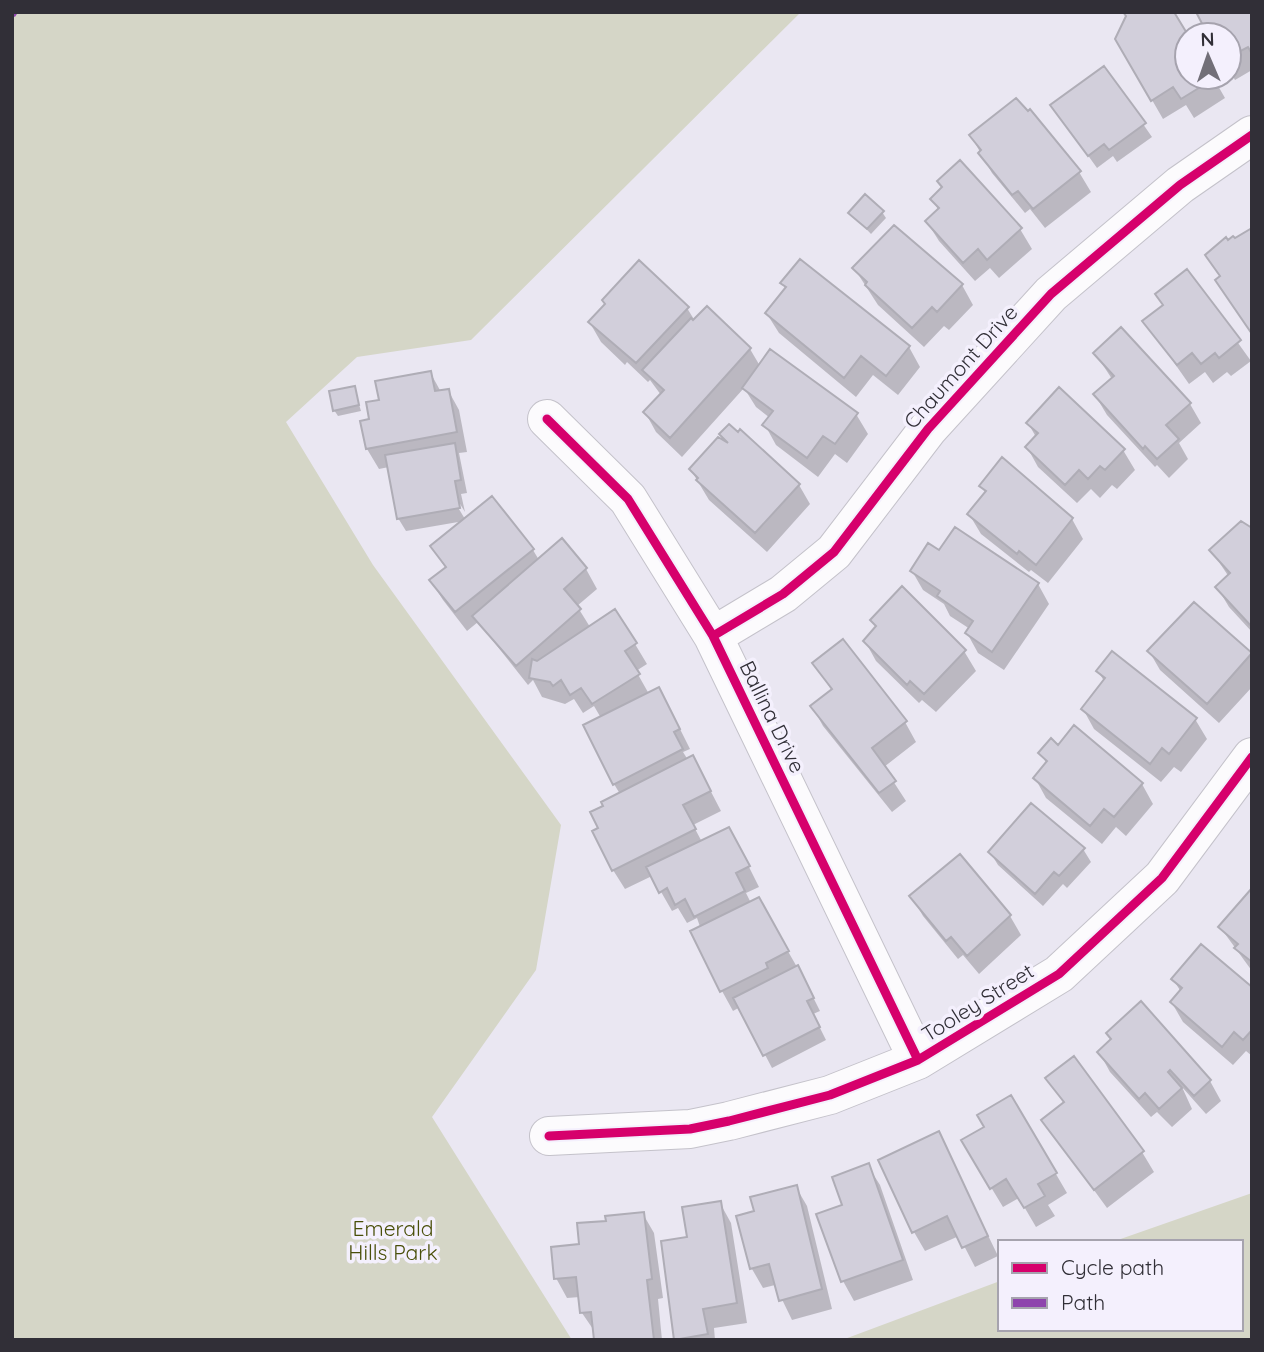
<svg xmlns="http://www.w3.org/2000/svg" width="1264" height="1352" viewBox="0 0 1264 1352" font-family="Quicksand,sans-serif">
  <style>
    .green { fill: #d5d6c7 }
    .shadow { fill: #0003 }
    .building { fill: #d2cfdb; stroke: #afadb6; stroke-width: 2 }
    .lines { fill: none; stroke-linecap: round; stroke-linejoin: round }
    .minor-casing { stroke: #c4c2ca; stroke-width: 40 }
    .minor { stroke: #fcfbfd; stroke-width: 38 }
    .quiet { stroke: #8e44ad; stroke-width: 7; stroke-dasharray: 14 7; stroke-linecap: butt }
    .cycleway-casing { stroke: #f4f0fd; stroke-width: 13 }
    .cycleway { stroke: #d6006c; stroke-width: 9 }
    .labels { text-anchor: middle; stroke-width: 7; stroke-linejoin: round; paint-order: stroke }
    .street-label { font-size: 21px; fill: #312f37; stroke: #f4f0fd }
    .park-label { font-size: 21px; fill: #494f09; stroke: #f4f0fd }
  </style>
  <rect width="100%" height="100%" fill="#eae7f2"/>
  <path class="green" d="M12,12H801L471,340L357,357L286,422L373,565L561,825L536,970L432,1117L572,1340H12Z
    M1252,1193V1340H842L1000,1281V1329H1241V1242H1112Z"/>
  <path class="shadow" d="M1252,12V70L1235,80L1229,69V35H1210Z
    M1125,53L1187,77H1213L1225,98L1194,118L1186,105L1163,119Z
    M1104,68L1152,137L1117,162L1113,156L1097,168L1052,105Z
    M971,136L1079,172L1091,192L1045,228L1030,209L1025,213L992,173Z
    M932,199L1020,229L1032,249L999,278L990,268L975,281L939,241L927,222L939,211Z
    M882,212L886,218L871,234L851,213Z
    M894,227L962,285L973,305L949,330L944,326L924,347L878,305L854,268Z
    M1187,272L1251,361L1231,376L1227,372L1213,383L1205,372L1189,384L1145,321L1164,307L1157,295Z
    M782,283L909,347L920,367L898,395L873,375L856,397L779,333L767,314L786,290Z
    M687,308L695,321L750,349L760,366L856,414L868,434L847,463L835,454L818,477L776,445L765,425L770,418L756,407L744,388L682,457L656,432L645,412L661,395L650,380L648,382L627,362L625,365L601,342L590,323Z
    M1095,353L1190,404L1201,423L1179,443L1188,459L1169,478L1157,465L1155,467L1107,415L1095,395L1112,379Z
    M430,372L441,392L448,390L459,410L467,452L459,453L467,493L461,494L465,512L457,499L454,501L465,519L533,550L539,560L562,541L586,569L597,589L577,606L590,627L635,644L647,664L636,671L649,694L670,709L690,749L683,752L688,760L693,757L721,811L693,825L702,842L740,849L759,887L746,893L751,903L758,899L805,981L820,1011L813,1014L826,1040L772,1068L740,1007L733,1011L722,991L697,918L687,923L678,908L672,911L652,876L625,889L613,870L601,829L605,807L620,794L614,784L601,718L594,706L583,713L574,699L565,704L542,697L533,680L528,685L478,622L467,631L443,600L431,581L446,569L432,547L464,521L406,531L398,518L389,467L379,469L367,449L362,422L371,421L381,401Z
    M354,388L361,411L338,416L334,410Z
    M1028,423L1123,450L1135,470L1117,489L1112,485L1100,498L1091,489L1077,503L1038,467L1027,447L1036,437Z
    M721,435L799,485L810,504L767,552L709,500L691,470L729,448Z
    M981,486L1072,519L1083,539L1048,583L1031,570L1029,572L981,534L969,514L986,494Z
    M1252,534V632L1229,607L1217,587L1229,577L1211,550Z
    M940,553L1038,584L1049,604L1004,670L978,653L967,633L970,629L950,616L944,604L923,590L912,571Z
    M1194,604L1252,656V687L1219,723L1160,670L1149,651Z
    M872,620L964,651L976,671L936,712L922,700L919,703L876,661L865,641L876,628Z
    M815,664L905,722L916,742L884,767L906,801L892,812L823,726L812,706L832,691Z
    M1098,671L1195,719L1207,739L1181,772L1174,767L1161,782L1094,729L1083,709L1104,681Z
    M1058,747L1142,784L1153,804L1126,836L1116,827L1102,844L1046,798L1035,778L1047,764L1040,753Z
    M1083,849L1091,862L1067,888L1063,884L1043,906L998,865L990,852Z
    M1252,891V971L1220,927Z
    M912,897L1010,916L1021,935L979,974L963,955L958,959L923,916Z
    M1173,979L1252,990V1056L1246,1051L1233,1065L1183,1022L1172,1003L1181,992Z
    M1141,1004L1210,1081L1221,1101L1206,1114L1182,1087L1192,1109L1172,1127L1157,1112L1151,1117L1110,1072L1099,1052Z
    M1048,1078L1142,1152L1154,1172L1107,1208L1043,1120L1064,1104Z
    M1011,1097L1067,1193L1048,1205L1055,1216L1036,1227L1019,1198L1003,1207L963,1141L986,1128Z
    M939,1134L998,1256L975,1267L959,1236L925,1251L914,1232Z
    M868,1166L880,1185L913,1280L854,1301L843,1281L845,1206Z
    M796,1187L807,1206L832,1309L792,1320L775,1285L763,1288L752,1269L738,1217L756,1212Z
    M720,1203L731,1223L747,1323L714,1328L715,1340H676L663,1243L689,1239Z
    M643,1214L654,1233L663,1298L658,1299L662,1340H596L595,1332L582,1313L580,1297L567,1298L556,1278L581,1245Z"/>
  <path class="building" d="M1123,12H1174L1188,35L1187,77L1215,78L1181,99L1173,87L1151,101L1115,39L1126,16Z
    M1196,12H1252V54L1248,47L1229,57V35H1208Z
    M1104,66L1146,123L1109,150L1104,144L1088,156L1050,105Z
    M1016,98L1028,111L1030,109L1081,171L1033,209L1018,191L1012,195L978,153L981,150L969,135Z
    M960,160L1022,228L987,260L978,249L963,263L925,221L939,208L930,199L942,187L937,181Z
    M865,194L884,211L867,229L848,213Z
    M894,225L963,284L937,312L932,307L912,328L865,285L867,282L852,268Z
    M1252,228V334L1215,280L1220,276L1205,255L1226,237L1228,240L1233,236L1235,238Z
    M800,259L910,346L886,376L861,356L844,378L765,313L786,287L780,283Z
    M639,260L689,307L636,363L588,322L605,304L602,300Z
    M1187,269L1241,340L1219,358L1215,353L1201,364L1192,353L1177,365L1142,321L1163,305L1155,294Z
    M707,306L751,348L670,438L643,412L664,390L642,370L691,318L693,320Z
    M1121,327L1191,403L1166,425L1179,439L1157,459L1145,446L1143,449L1093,394L1114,376L1093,353Z
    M770,349L858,413L835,444L823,436L807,458L762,425L773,411L742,388Z
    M431,371L435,391L449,389L457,432L366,449L360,421L369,419L366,402L379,400L375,381Z
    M355,386L359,405L333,411L329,391Z
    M1059,387L1125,449L1105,470L1100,466L1088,479L1079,470L1065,485L1025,447L1038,433L1026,423Z
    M729,424L738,432L740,429L800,484L755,533L696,480L698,478L689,469L718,437L728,443L719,434Z
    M455,443L461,480L455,481L460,508L397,519L385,455Z
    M1002,457L1073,518L1036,565L1019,551L1017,554L967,514L986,491L979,486Z
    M492,496L534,549L455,612L429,580L446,567L430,546Z
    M1241,521L1252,528V627L1215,587L1230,573L1209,550Z
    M955,527L1039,583L992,652L965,633L973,621L937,596L940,591L910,571L928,543L939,550Z
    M562,538L587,568L564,589L581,609L516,666L472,616Z
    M902,586L966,650L924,694L910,681L907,685L863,641L876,626L870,620Z
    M1194,602L1252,653L1207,704L1147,651Z
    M615,609L637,643L625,651L640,674L592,704L581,688L570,695L561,680L553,686L550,682L529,678L532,659L537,661Z
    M843,639L907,721L872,748L896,781L879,793L810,706L832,689L812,663Z
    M1112,651L1197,718L1169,754L1162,748L1150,764L1081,709L1105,678L1096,671Z
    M659,687L680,729L674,732L683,749L613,785L583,725Z
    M1074,725L1143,783L1114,817L1104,809L1090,826L1033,778L1047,761L1038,753L1051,738L1058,745Z
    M693,755L711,791L683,805L696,829L612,871L592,831L598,828L590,812L603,806L601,802Z
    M1031,803L1085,848L1059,876L1054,872L1035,894L988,852Z
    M729,827L750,866L736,873L745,891L694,917L685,899L675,905L667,888L659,893L646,867Z
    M960,854L1011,915L967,956L951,937L946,941L909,896Z
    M1252,888V962L1234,948L1238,944L1218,927Z
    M759,897L789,951L766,963L768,968L720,992L690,931Z
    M1201,944L1252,987V1030L1243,1040L1234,1032L1222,1047L1170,1002L1182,988L1171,979Z
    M798,965L814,998L807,1001L820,1027L763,1056L733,998Z
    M1141,1001L1211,1080L1194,1096L1170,1070L1168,1072L1182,1088L1159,1109L1145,1093L1139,1099L1097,1052L1111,1039L1106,1033Z
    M1074,1056L1144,1151L1094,1190L1041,1120L1064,1102L1045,1078Z
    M1011,1095L1057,1173L1038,1184L1045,1196L1024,1208L1006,1179L990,1189L961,1140L984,1127L977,1115Z
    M939,1131L988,1236L962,1248L947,1216L912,1233L878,1160Z
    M869,1163L903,1260L841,1282L816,1214L842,1205L832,1177Z
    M797,1185L822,1289L779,1301L769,1264L750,1269L736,1216L754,1211L750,1197Z
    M721,1201L737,1303L703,1309L708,1334L674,1340L661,1241L687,1237L682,1207Z
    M644,1212L652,1279L647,1280L654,1340H594L591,1312L580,1313L576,1277L554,1279L551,1247L579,1244L577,1223L606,1221L605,1216Z"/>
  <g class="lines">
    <g class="minor-casing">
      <path id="minor" d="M547,419L628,499L713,636L918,1060
        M713,636L783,594L834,552L928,429L1051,294L1180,185L1252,135
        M549,1136L690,1129L729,1121L830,1095L918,1060L1059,974L1162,878L1252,757"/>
    </g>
    <use href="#minor" class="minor"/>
    <path class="quiet" d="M12,15L14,12"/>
    <g class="cycleway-casing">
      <path id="cycleway" d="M547,419L628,499L713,636L918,1060
        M713,636L783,594L834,552L928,429L1051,294L1180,185L1252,135
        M549,1136L690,1129L729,1121L830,1095L918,1060L1059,974L1162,878L1252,757"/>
    </g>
    <use href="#cycleway" class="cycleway"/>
  </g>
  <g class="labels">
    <g class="street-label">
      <text transform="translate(961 367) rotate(-48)" y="7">Chaumont Drive</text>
      <text transform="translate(772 717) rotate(64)" y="7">Ballina Drive</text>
      <text transform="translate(978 1003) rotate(-32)" y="7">Tooley Street</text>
    </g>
    <g class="park-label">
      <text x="393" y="1236">Emerald<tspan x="393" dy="24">Hills Park</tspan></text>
    </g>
  </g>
  <rect width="1264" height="1352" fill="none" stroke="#312f37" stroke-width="28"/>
  <rect x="998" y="1240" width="245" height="91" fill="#f4f0fd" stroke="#a6a3ae" stroke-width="2"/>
  <rect x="1012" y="1263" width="35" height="10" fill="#d6006c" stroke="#a6a3ae" stroke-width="2"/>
  <text x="1061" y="1275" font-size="21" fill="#312f37">Cycle path</text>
  <rect x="1012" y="1298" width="35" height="10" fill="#8e44ad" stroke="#a6a3ae" stroke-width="2"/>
  <text x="1061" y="1310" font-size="21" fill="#312f37">Path</text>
  <g transform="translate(1208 56) rotate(358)"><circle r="33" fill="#f4f0fd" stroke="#a6a3ae" stroke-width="2"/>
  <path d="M0-5L12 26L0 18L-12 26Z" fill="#726f78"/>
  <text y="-10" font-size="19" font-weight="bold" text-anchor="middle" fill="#312f37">N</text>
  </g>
</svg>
